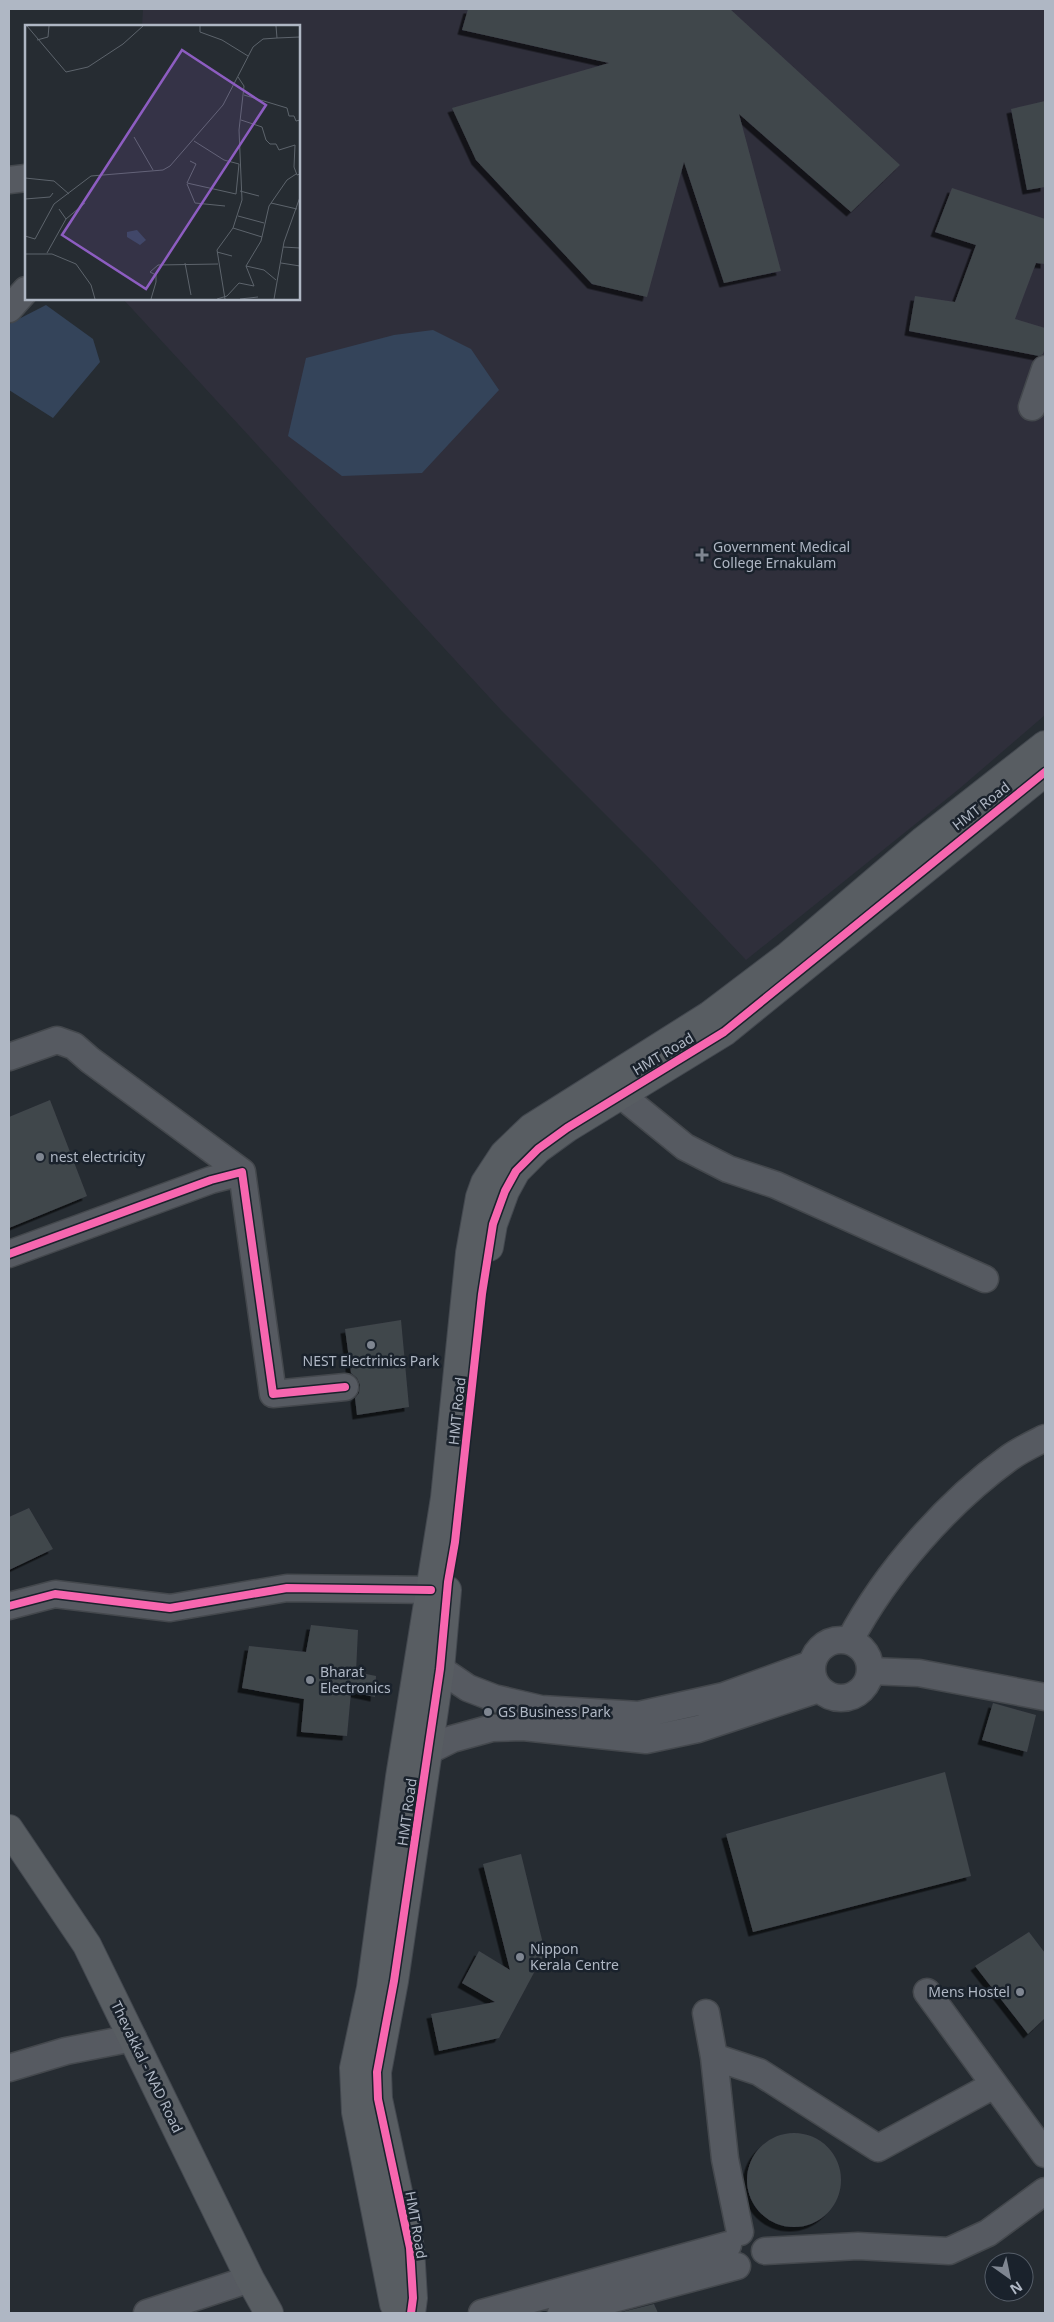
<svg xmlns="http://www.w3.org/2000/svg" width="1054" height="2322" viewBox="0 0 1054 2322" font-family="'Noto Sans',sans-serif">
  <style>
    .medical { fill: #2f2f3b }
    .water { fill: #34445a }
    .building { fill: #41464c; filter: url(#shadow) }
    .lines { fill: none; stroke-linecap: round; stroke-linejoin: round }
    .minor-casing { stroke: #44484d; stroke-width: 29 }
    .major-casing { stroke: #43484f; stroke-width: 30 }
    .minor { stroke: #565a61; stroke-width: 26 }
    .major { stroke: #585d62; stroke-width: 28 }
    .cycleway-casing { stroke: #1a222c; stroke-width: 11 }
    .cycleway { stroke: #f766af; stroke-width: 8 }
    .poi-dot { fill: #7f8691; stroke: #1a222c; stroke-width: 2 }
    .labels { text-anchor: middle; stroke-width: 5; stroke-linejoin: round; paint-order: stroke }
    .poi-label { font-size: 14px; fill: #afb7c4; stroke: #1a222c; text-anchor: start }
    .street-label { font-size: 14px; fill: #afb7c4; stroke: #1a222c }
    .inset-road { fill: none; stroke: #5d646c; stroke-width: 1 }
    .view { fill: #8d5dc1; fill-opacity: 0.15; stroke: #8d5dc1; stroke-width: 2.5 }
    .inset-edge { fill: none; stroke: #afb7c4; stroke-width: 2.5 }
  </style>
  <defs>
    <filter id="shadow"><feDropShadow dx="-4.5" dy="4.5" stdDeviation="0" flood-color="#0009"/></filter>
  </defs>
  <rect width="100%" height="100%" fill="#262c32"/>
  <path class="medical" d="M143,9H1045V715L959,789L746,960L653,862L501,710L123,299H299V26H142Z"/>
  <path class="water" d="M46,305L93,339L100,362L53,418L9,390V324Z
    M433,330L471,349L499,390L422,473L342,476L288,436L306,358L394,335Z"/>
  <path class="building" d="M468,9H730L900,165L851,212L739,114L781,271L724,283L684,162L647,297L592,284L476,160L452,108L609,63L462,30Z
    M1045,101V187L1027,190L1011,109Z
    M952,188L1045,219V264L1036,263L1015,319L1045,328V348L1043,354L1039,356L909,331L915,296L955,302L976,245L935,232Z
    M50,1100L87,1196L9,1228V1117Z
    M401,1320L409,1407L357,1415L355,1398L359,1393L360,1385L357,1378L351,1373L345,1329Z
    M29,1508L53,1549L9,1570V1517Z
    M311,1625L358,1630L356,1672L376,1676L375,1697L351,1692L347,1736L301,1732L304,1699L242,1688L249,1646L306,1652Z
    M993,1703L1036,1715L1027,1752L982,1740Z
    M945,1772L971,1876L753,1932L726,1834Z
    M521,1854L545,1952L499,2038L439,2051L431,2014L495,2002L462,1983L479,1951L510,1970L483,1864Z
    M1029,1932L1045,1953V2018L1028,2034L975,1966Z
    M747 2180a47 47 0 1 1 94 0a47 47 0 1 1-94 0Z
    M654,2304L658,2313H618Z"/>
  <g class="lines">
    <g class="minor-casing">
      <path id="minor" d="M9,180L26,178
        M9,309L26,290
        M1032,407L1045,369
        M9,1057L57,1040L74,1046L90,1060L242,1172
        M621,1095L685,1147L728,1169L776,1185L985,1279
        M9,1254L211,1180L242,1172L273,1394L345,1387
        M9,1606L55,1594L170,1608L287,1588L431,1590
        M812 1669a29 29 0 1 1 58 0a29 29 0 1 1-58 0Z
        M850,1640C886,1572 947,1503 1009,1458C1020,1450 1033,1444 1045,1438
        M440,1669L468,1688L494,1698L541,1709L639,1715L724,1696L812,1664
        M870,1671L919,1673L1045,1697
        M428,1751L452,1739L492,1728L523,1727L646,1740L698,1729L819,1689
        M927,1992L1045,2154
        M706,2013L714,2057L725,2159L740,2232
        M714,2057L759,2072L878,2148L994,2085
        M9,2068L66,2051L133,2038
        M765,2251L858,2246L949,2251L988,2233L1045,2191
        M147,2313L250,2279
        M482,2313L728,2245
        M561,2313L737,2266"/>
    </g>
    <g class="major-casing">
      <path id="major" d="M489,1247L493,1224L505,1191L516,1171L538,1149L567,1128L724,1032L1045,772
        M9,1829L87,1945L250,2279L269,2313
        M399,2313L394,2304L356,2112L354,2068L371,1988L400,1777L445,1498L470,1253L480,1197L485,1183L504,1154L531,1128L710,1015L788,956L924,840L1045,745
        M411,2313L413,2298L410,2248L378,2099L377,2072L394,1981L440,1669L447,1590"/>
    </g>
    <use href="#minor" class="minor"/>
    <use href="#major" class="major"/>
    <g class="cycleway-casing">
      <path id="cycleway" d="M9,1254L211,1180L242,1172L273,1394L345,1387
        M9,1606L55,1594L170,1608L287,1588L431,1590
        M411,2313L413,2298L410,2248L378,2099L377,2072L394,1981L440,1669L448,1582L455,1542L482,1294L493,1224L505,1191L516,1171L538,1149L567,1128L724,1032L1045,772"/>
    </g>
    <use href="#cycleway" class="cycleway"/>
  </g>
  <g class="poi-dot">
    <path d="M699.5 547.5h5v5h5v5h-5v5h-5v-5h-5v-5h5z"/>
    <circle cx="40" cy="1157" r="5"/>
    <circle cx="371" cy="1345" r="5"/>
    <circle cx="310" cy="1680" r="5"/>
    <circle cx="488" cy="1712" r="5"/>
    <circle cx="520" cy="1957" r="5"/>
    <circle cx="1020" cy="1992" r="5"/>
  </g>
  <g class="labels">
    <g class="poi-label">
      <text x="713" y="552">Government Medical<tspan x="713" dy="16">College Ernakulam</tspan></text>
      <text x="50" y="1162">nest electricity</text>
      <text x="371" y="1366" text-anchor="middle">NEST Electrinics Park</text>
      <text x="320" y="1677">Bharat<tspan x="320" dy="16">Electronics</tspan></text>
      <text x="498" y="1717">GS Business Park</text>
      <text x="530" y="1954">Nippon<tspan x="530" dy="16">Kerala Centre</tspan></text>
      <text x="1010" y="1997" text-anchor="end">Mens Hostel</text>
    </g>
    <g class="street-label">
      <text transform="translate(981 806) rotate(-38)" y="5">HMT Road</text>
      <text transform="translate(663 1054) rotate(-31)" y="5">HMT Road</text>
      <text transform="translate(457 1411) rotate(-84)" y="5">HMT Road</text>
      <text transform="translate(407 1812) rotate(-82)" y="5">HMT Road</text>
      <text transform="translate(147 2067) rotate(64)" y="5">Thevakkal - NAD Road</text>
      <text transform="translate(416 2225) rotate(80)" y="5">HMT Road</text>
    </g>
  </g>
  <g transform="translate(25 25)">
    <rect width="275" height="275" fill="#262c32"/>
    <path d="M112,205L121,215L115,220L102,212V207Z" fill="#34445a"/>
    <path class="inset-road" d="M2,1L41,47L63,42L98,19L118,1M175,1V7L197,15L223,31M252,13L275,12M12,15L23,12L24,1M219,70L262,83L264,91H269L271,96L275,95M216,95L237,102L241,115L245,119H251L254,125L270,120L269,142L272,150L275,149M109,112L128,145M165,136L171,139L162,158L211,169L214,139L199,135L169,116M0,153L29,156L44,169M162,159L170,178L200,181M215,166L234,171M0,174L25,172L28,168M246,178L272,184M34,184L41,194L60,178M213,191L239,198M208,203L237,212M0,211L10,214L29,179L66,151L138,145L145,141L198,80L228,22L238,14L252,13L251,1M258,222L275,223M192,227L207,231M22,228L41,194M0,229H27L51,239L66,260L70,274M160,238L166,270M256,238L275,241M221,241L239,245L251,255M126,274L131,257V250L125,247L133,240L193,239M192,274L202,271L214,258L229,261L221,241L236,216L244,181L262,155L271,149M200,274L192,225L208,203L217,175L214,105L219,61L213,52M215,274L233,272M249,274L259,217L275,172"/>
    <path class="view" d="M157,25L241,80L121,264L37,210Z"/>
    <rect width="275" height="275" class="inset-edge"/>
  </g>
  <rect width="1054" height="2322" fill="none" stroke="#afb7c4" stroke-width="20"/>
  <g transform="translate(1009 2277) rotate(147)"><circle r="24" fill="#1a222c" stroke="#565e69"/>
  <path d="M0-4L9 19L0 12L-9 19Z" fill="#7f8691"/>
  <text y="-8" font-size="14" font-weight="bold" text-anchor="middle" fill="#afb7c4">N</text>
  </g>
</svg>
